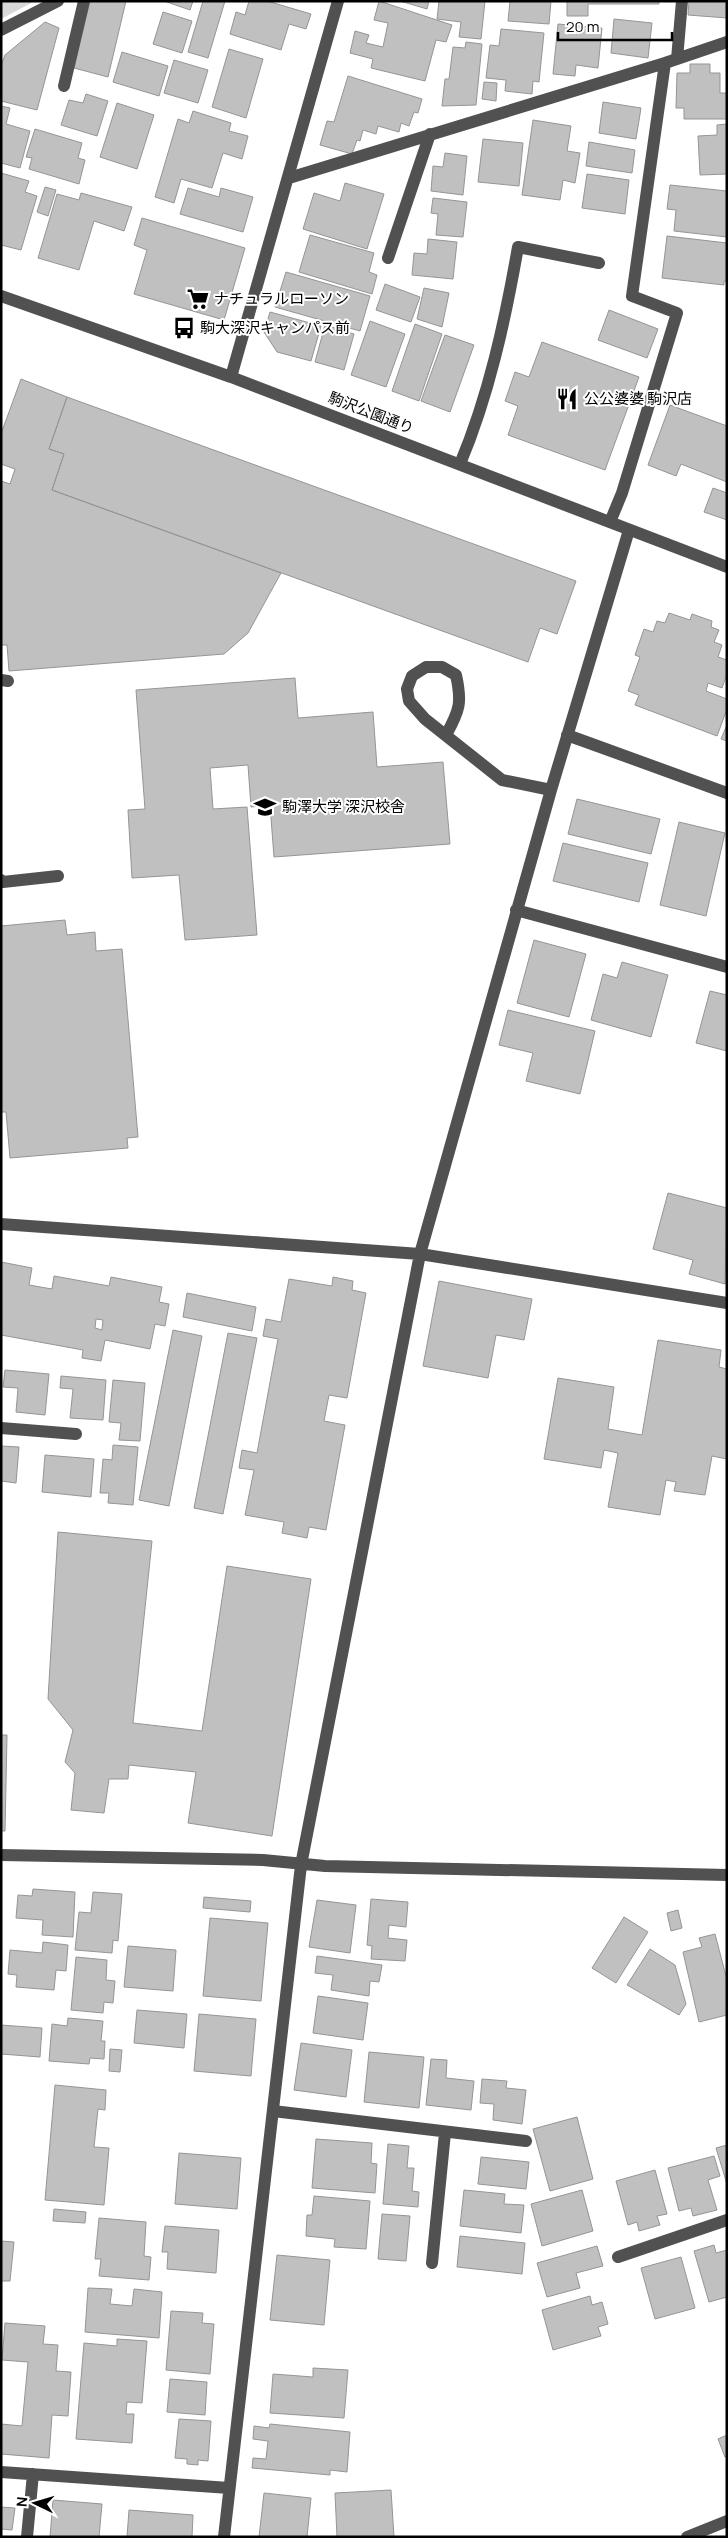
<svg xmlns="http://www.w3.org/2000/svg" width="728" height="2538" viewBox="0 0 728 2538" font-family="Manrope,'Noto Sans JP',sans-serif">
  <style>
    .green { fill: #d8d8d8 }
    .building { fill: #c0c0c0; stroke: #959595; fill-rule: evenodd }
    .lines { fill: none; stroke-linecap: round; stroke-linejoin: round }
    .minor { stroke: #515151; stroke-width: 12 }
    .labels { text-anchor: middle; stroke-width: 4; stroke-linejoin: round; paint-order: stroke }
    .poi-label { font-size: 15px; fill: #000; stroke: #fff; text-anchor: start }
    .street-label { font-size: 15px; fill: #000; stroke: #fff }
  </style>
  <rect width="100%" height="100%" fill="#fff"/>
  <path class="green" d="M1,1H35L1,19Z"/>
  <path class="building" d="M90,1H126L108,77L74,68Z
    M164,1H193L190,10Z
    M203,1H225L208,58L188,52Z
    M249,1H267L311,14L306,29L289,24L281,50L230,34L236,12L245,15Z
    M379,1L452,25L446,42L436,40L425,81L371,68L373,59L350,53L355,31L369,35L366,43L383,47L388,23L374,20Z
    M400,1H429L427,9Z
    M439,1H485L481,39L459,37L461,22L437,19Z
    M510,1H551L549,24L508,21Z
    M567,1H659V4H588V16H567Z
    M689,1H727V18L688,15Z
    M163,12L192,21L182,53L153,44Z
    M614,19L652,23L648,58L611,53Z
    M45,22L59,28L37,110L1,101V66L5,55Z
    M558,24L602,28L598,68L576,65L575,76L553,74Z
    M501,29L544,33L539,82L533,81L532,94L505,91L506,80L486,78L490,45L499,46Z
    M466,42L482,44L476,105L442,106L445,79H449L453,47L465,48Z
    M229,49L263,59L246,118L212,107Z
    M122,52L168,66L159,96L113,82Z
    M174,60L208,70L198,103L164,93Z
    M690,64H710V73H720V93H727V119H684V108H676L677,73H690Z
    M348,76L422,99L418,113L414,112L409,126L401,123L399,132L378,126L376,134L363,130L360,141L357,140L352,154L320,145L327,121L334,122Z
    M484,82L497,83L496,101L482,99Z
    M86,94L108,101L97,136L61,125L69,100L83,103Z
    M603,102L641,108L636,139L599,133Z
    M117,103L154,115L137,169L100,157Z
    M1,106L10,108L6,124L30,131L20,168L1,163Z
    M193,111L231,123L229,131L248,136L242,159L223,153L212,188L181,179L174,203L155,197L178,119L189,123Z
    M533,120L571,126L567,151L580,153L575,183L563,180L560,200L522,195Z
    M727,124V174L700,175L698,136L717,135V125Z
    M35,129L82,143L78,158L85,160L79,184L29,169L32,158L26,157Z
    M483,139L523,143L519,186L478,182Z
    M589,142L635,150L632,173L586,166Z
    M445,153L467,156L463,195L431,191L433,166L443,167Z
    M1,173L29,181L25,192L37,196L21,250L1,245Z
    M587,174L629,180L625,214L582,208Z
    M345,183L384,194L367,249L303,229L314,193L340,201Z
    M670,185L727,191V237L674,231L676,210L667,209Z
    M45,187L56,190L48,216L37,212Z
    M188,188L219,197L221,188L253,197L243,232L180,214Z
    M81,193L132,207L124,231L94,221L79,270L38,258L57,194L79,200Z
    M433,198L467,202L463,237L436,235L438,214L431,213Z
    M142,218L245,248L224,320L134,294L147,250L134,245Z
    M310,235L374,253L369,272L377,275L372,294L299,272Z
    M667,236L727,243V281H724V285L662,278Z
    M428,239L457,242L453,279L412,275L414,253L427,254Z
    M286,272L370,296L360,331L275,307Z
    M385,284L420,297L411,322L376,310Z
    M424,288L449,293L442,327L417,319Z
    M609,310L658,329L647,358L598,340Z
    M270,312L321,326L311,361L277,352L264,332Z
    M370,321L405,334L386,387L351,375Z
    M415,324L442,334L419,401L392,391Z
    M325,325L354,334L344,370L315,362Z
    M445,335L474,345L450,412L421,401Z
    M542,342L639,377L605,470L508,435L518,406L505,401L515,372L529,377Z
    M21,379L67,397L49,449L64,454L52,490L281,573L248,633L224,654L9,671L7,645H1V481L10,484L15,469L1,464V434Z
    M67,397L576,581L557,634L540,628L528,662L52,490L64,454L49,449Z
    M670,405L727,426V482L681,464L676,476L648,465Z
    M713,488L727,493V520L704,512Z
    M669,613L690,620L692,614L712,621L711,627L719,630L714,642L722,645L718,657L727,660V674L722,688L708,683L706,691L727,699V709L717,736L635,705L639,695L628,691L640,657L635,655L644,629L653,632L657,621L665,623Z
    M295,678L298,718L373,712L377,767L443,762L450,844L274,857L270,805L251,807L248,765L210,768L213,809L247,807L257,935L185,940L179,875L132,878L128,810L145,809L136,690Z
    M726,727H727V741L721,739Z
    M577,799L660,819L651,854L568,834Z
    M679,822L725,833L706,916L660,905Z
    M563,843L648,863L639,902L553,881Z
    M65,920L67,935L95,932L96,951L122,949L138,1137L127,1138L128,1148L10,1158L6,1112H1V926Z
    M534,940L586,954L569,1017L517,1003Z
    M622,962L668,975L651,1037L591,1020L603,974L617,978Z
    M710,991L727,995V1051L696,1043Z
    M508,1010L595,1031L580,1094L526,1081L533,1053L499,1045Z
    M668,1193L727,1208L725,1284L689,1274L693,1260L653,1249Z
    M1,1262L32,1268L29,1285L52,1289L54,1276L109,1286L111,1277L162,1287L159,1302L169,1304L165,1326L155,1324L150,1349L105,1340L101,1361L82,1358L83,1350L1,1335ZM96,1319L103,1320L102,1330L95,1328Z
    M333,1277L353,1281L352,1290L366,1293L347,1398L329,1395L324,1421L345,1425L326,1530L309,1527L307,1538L282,1533L284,1522L245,1515L254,1470L239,1468L242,1450L257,1453L278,1339L263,1336L266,1319L281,1322L289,1279L332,1286Z
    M439,1281L532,1299L524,1340L496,1335L488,1378L423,1366Z
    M187,1293L256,1307L252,1331L183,1317Z
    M173,1330L202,1336L169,1506L139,1500Z
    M228,1333L257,1338L223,1514L194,1508Z
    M658,1340L721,1350L719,1367L727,1369V1459L712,1456L705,1495L674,1491L676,1482L666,1480L660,1515L608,1507L618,1453L604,1450L601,1468L544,1459L558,1378L614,1387L608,1429L642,1435Z
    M5,1370L49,1374L45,1415L16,1412L18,1388L3,1387Z
    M61,1376L106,1380L103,1420L70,1418L73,1389L60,1388Z
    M113,1380L145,1383L140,1441L119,1440L121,1423L109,1422Z
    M113,1445L138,1447L133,1505L108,1503L109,1493H100L103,1459L112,1460Z
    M1,1446L19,1447L16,1483L1,1481Z
    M45,1455L94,1459L91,1497L42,1492Z
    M58,1532L152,1541L133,1723L202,1731L227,1566L311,1579L272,1836L188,1823L196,1772L129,1765L128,1779H109L104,1813L71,1810L75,1773L65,1762L73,1730L48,1699Z
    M1,1735H7L5,1831H1Z
    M33,1889L75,1892L73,1937L42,1935L43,1920L16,1918L18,1895L32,1896Z
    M93,1892L122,1894L118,1941L113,1940L112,1953L75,1950L79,1912L91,1913Z
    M204,1897L251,1901L250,1912L203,1908Z
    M371,1899L408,1902L406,1927L389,1925L388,1938L407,1940L405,1961L371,1959L372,1946L367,1945Z
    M317,1900L356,1905L350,1953L309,1947Z
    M678,1910L682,1928L671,1931L667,1913Z
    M624,1917L648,1932L616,1983L592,1968Z
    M210,1918L268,1923L261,2001L203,1996Z
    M715,1934L727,1980V2015L699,2022L683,1952L702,1947L699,1938Z
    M43,1942L68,1945L66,1971L56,1970L54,1990L16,1987L17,1975L8,1974L10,1950L42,1953Z
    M128,1946L176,1950L173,1991L124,1987Z
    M650,1949L675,1965L686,2004L679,2015L627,1985Z
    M317,1956L382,1965L379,1982L370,1981L369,1996L331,1990L333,1975L315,1973Z
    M76,1957L107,1960L106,1980L115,1981L113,2003L104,2002L103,2013L71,2010Z
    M318,1996L368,2003L363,2040L313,2033Z
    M137,2010L187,2014L184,2048L134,2043Z
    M199,2014L256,2019L251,2076L194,2071Z
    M68,2018L103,2021L101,2041H105L104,2059L90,2058L89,2064L49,2061L52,2024L67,2026Z
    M1,2025L42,2028L40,2057L1,2054Z
    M301,2043L352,2050L346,2097L294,2090Z
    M110,2049L122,2050L120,2072L109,2071Z
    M369,2052L424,2057L419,2108L364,2102Z
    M431,2059L447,2060L446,2078L474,2081L471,2110L426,2105Z
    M482,2079L507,2081L506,2088L526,2090L522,2124L493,2120L494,2104L480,2103Z
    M55,2085L106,2090L105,2110L98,2109L94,2147L109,2148L104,2205L45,2200Z
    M577,2117L593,2179L550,2191L533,2129Z
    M316,2139L372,2143L371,2163L377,2164L375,2193L312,2188Z
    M388,2144L409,2146L407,2168H414L412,2191L419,2192L418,2207L383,2204Z
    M727,2145V2184L716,2148Z
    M179,2153L241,2158L237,2209L175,2204Z
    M714,2156L720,2176L708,2180L717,2210L693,2216L691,2208L679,2211L668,2168Z
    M481,2157L529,2162L526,2189L478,2184Z
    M655,2170L667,2214L657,2216L660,2225L639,2231L637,2222L628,2225L616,2181Z
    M464,2190L505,2194L504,2204L524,2205L521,2233L460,2226Z
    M582,2190L593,2231L542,2246L531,2204Z
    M314,2196L370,2201L366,2249L334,2247L335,2239L306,2236L307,2215H312Z
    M54,2209L86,2212L85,2223L53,2221Z
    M382,2214L410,2216L406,2261L378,2259Z
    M99,2218L146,2222L144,2256L151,2257L149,2280L99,2276L101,2259H95Z
    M165,2226L219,2230L216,2273L167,2269L168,2252H162Z
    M460,2236L525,2243L522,2274L457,2267Z
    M1,2241L14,2242L10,2281H1Z
    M714,2245L716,2253L727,2250V2297L709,2302L694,2251Z
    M597,2246L603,2266L576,2273L580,2288L547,2297L537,2263Z
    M277,2255L330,2260L324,2325L270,2320Z
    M681,2257L695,2308L655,2319L641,2268Z
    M88,2288L112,2289L110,2304L132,2306L134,2289L162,2292L159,2338L85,2332Z
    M590,2296L592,2305L602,2302L608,2324L598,2327L601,2336L553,2350L542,2310Z
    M171,2311L203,2313L202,2323L214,2324L210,2374L166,2370Z
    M5,2323L45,2326L43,2344L58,2345L56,2371L71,2372L68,2416L52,2415L49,2458L1,2454V2424L22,2426L28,2362L2,2360Z
    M117,2339L147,2341L142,2403L127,2402L126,2414H134L132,2443L76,2439L84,2343L117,2346Z
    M313,2368L348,2370L344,2418L270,2413L273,2374L313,2377Z
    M170,2379L207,2382L205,2415L167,2412Z
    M179,2419L211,2421L208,2461L198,2460V2465L187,2464V2459L175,2458Z
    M270,2424L350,2432L347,2472L330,2470V2475L252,2468L253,2458L266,2459L268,2441L253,2439L254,2426L269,2428Z
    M727,2435V2456L725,2457L718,2439Z
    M391,2490L394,2537H337L335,2493Z
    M264,2493L311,2498L307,2537H259Z
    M53,2500L102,2504L99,2537H50Z
    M1,2507L15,2508L12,2530L1,2529Z
    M129,2510L193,2515L192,2537H127Z"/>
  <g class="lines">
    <path class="minor" d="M1,30L58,1
      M677,59L682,1
      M64,86L84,1
      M289,178L665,63L727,42
      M388,258L430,134
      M1,296L231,377L727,567
      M231,377L338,1
      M460,464C489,395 505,321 518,247L599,263
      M610,522L622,493L677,313L632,296L665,63
      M1,680L8,681
      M446,735C460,710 462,702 456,675L442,667H426L412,676L407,689L409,701L425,719L502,780L551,790
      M567,735L727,793
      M1,880L3,882L58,876
      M516,910L727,967
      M1,1224L420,1254L727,1303
      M1,1428L76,1434
      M1,1855L263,1860L325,1866L727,1875
      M273,2111L526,2141
      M618,2257L727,2220
      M432,2263L445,2133
      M1,2472L229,2488
      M27,2537L33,2474
      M224,2537L301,1865L420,1254L551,790L629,530
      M687,2537L727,2521"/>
  </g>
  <defs>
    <g id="supermarket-bare" transform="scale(1.725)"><path d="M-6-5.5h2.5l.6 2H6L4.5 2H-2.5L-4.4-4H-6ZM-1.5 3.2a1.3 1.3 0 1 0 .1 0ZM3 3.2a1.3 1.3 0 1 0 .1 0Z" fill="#000" stroke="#fff" stroke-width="2.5" paint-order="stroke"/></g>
    <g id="bus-bare" transform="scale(1.725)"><path d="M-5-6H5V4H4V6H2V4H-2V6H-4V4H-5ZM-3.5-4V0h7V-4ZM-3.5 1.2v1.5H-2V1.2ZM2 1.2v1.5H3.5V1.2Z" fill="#000" stroke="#fff" stroke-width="2.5" paint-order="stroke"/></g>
    <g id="restaurant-bare" transform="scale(1.725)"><path d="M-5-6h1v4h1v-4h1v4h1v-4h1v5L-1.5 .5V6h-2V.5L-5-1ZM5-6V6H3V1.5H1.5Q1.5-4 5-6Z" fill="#000" stroke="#fff" stroke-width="2.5" paint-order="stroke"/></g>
    <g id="university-bare" transform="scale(1.725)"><path d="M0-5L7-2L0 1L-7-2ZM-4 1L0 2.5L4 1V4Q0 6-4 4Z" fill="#000" stroke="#fff" stroke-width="2.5" paint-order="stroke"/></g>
  </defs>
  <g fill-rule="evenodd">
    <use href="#supermarket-bare" x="198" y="299"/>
    <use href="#bus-bare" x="184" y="328"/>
    <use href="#restaurant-bare" x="567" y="399"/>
    <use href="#university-bare" x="265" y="807"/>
  </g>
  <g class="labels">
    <g class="poi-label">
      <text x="214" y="304">ナチュラルローソン</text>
      <text x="200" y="333">駒大深沢キャンパス前</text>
      <text x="584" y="404">公公婆婆 駒沢店</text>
      <text x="282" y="812">駒澤大学 深沢校舎</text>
    </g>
    <g class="street-label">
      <text transform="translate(371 413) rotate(21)" y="5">駒沢公園通り</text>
    </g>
  </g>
  <rect width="728" height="2538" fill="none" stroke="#000000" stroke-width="5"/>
  <g transform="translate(35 2503) rotate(275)" stroke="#ffffff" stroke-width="4" paint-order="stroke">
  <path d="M0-4L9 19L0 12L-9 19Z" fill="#000000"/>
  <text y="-8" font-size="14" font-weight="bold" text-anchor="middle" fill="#000000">N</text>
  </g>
  <path d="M558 32v8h114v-8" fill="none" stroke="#000000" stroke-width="2.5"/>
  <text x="566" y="32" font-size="15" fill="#000000" stroke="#ffffff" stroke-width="4" paint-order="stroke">20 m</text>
</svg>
